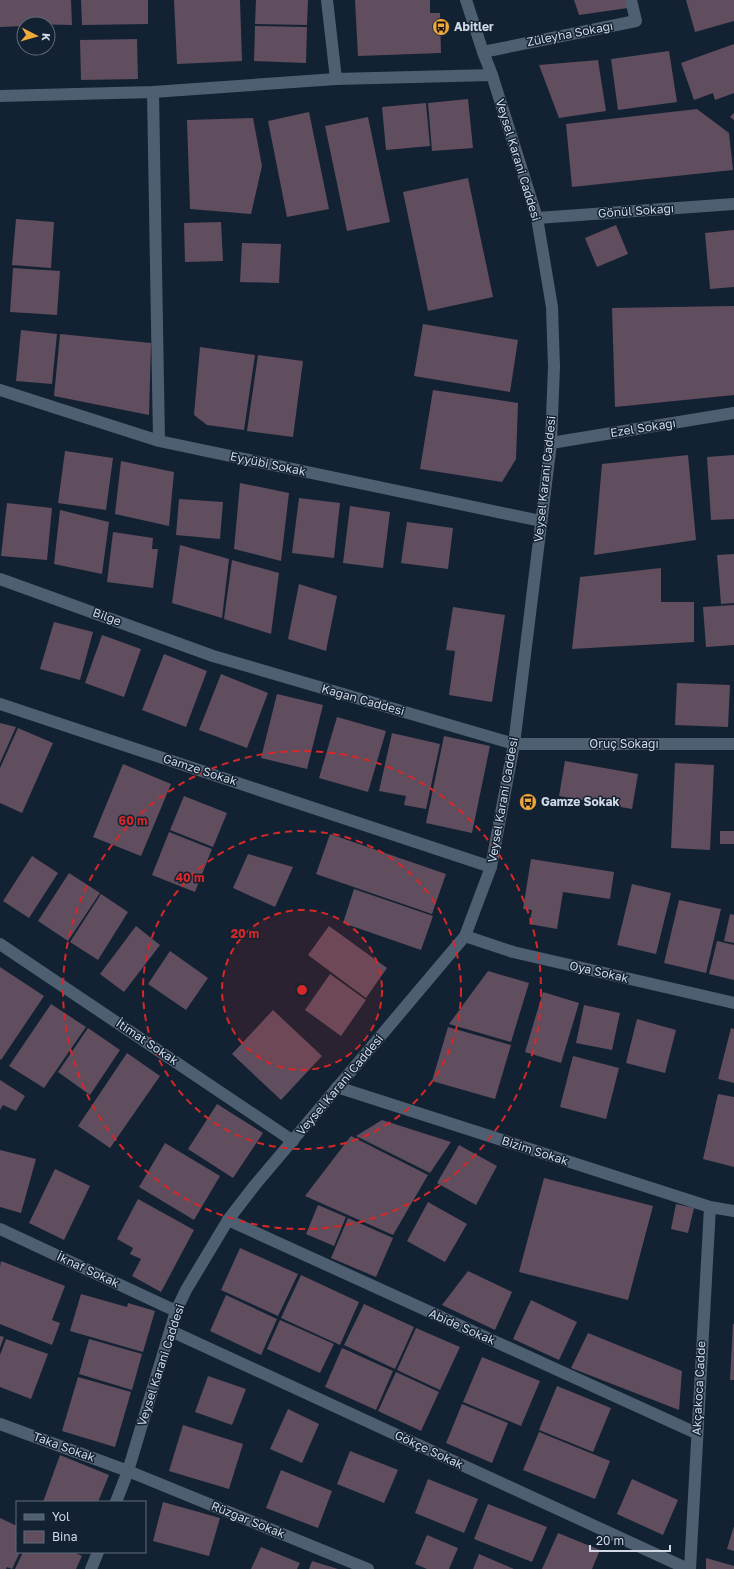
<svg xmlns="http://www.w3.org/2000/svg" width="734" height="1569" viewBox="0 0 734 1569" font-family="'Golos Text',sans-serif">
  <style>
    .building { fill: #604d5e }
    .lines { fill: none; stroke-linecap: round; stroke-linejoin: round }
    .street { stroke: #4e5f72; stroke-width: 12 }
    .secondary { stroke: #4e5f72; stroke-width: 12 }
    .ring { fill: none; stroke: #d62828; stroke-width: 2; stroke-dasharray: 7 5 }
    .labels { text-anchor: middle; stroke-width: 3; stroke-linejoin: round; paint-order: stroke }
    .poi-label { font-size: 12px; font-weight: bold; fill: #d0d9e5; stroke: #132232; text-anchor: start }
    .street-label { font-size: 12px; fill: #d0d9e5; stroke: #132232 }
    .centre { fill: #d62828; stroke: #132232; stroke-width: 2 }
    .ring-label { font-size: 12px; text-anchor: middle; font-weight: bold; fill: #d62828; stroke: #132232; stroke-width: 3; stroke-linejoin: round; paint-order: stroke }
  </style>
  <rect width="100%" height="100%" fill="#132232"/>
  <path class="building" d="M0,0H71L72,25L24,24V26L0,27Z
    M81,0H148V24L82,25Z
    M174,0H240L242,61L177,64Z
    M256,0H308L307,25L255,24Z
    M355,0H430V13H440L441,53L358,56Z
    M574,0H625L628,8L579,15Z
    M686,0H734V21L695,32Z
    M255,26L307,27L306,63L254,61Z
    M137,39L138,79L81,80L80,40Z
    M734,44V93L715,100L713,93L694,100L681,63Z
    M669,51L677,102L618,110L611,59Z
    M598,60L606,111L559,118L539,65Z
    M468,99L473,148L432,151L428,103Z
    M426,103L430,146L386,150L382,107Z
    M697,109L729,133L733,170L572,187L566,124Z
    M309,112L329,209L287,217L268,121Z
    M734,113V120L730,117Z
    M368,117L390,222L347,231L325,126Z
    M253,118L262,166L251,214L190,209L187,120Z
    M468,178L493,297L428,311L403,192Z
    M16,219L54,222L51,268L12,265Z
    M221,222L223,261L185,262L184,223Z
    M616,225L628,254L597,267L585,238Z
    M734,230V287L710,289L705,233Z
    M242,243L281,244L279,283L240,282Z
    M13,268L60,271L57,315L10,312Z
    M734,306V395L615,407L612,308Z
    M423,324L518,340L510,392L414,376Z
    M21,330L57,334L52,384L16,381Z
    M60,334L151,343L149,415L54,396Z
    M200,347L255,355L244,430L207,425L194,415Z
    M258,355L303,361L293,437L247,431Z
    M433,390L518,403L516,459L502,482L420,469Z
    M65,451L113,458L106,510L58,503Z
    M688,455L696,540L594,555L602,464Z
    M734,455V519L711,520L707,457Z
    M121,461L174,472L169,526L115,514Z
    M240,483L289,493L281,561L234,549Z
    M299,498L340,503L334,558L292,553Z
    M179,499L223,502L220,539L176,535Z
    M7,503L52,508L47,560L1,556Z
    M350,506L390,512L383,568L343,563Z
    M60,510L109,522L102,574L54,564Z
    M407,522L453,528L448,569L401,563Z
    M113,532L153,538L152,549H158L153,588L107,582Z
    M180,545L229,559L222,618L172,603Z
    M734,554V603L721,604L717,555Z
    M232,560L279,573L271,634L224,619Z
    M661,568V602H694V642L572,649L580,577Z
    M299,584L337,596L326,651L288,639Z
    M734,605V645L706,647L703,607Z
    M453,607L505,615L492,702L449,695L455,651L446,650Z
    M54,622L93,632L80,680L40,669Z
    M102,635L141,649L124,697L85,683Z
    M164,654L207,671L186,727L142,710Z
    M221,674L268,693L247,748L199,730Z
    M677,683L730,685L728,727L675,725Z
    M277,694L323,705L307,769L261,758Z
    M337,717L386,731L368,792L319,778Z
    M0,723L16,727L0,763Z
    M18,728L53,743L22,813L0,803V768Z
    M392,733L440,744L426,809L404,805L406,796L379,791Z
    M444,736L490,746L472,833L426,823Z
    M565,761L638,774L632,809L559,796Z
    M675,763L714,765L710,850L671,848Z
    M123,764L171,784L141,856L93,837Z
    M184,796L227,813L213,847L170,830Z
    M720,831H734V844H720Z
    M169,832L212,849L195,892L152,875Z
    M330,834L446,874L432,914L316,874Z
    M248,854L293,867L275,907L233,888Z
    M32,856L58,873L29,918L3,901Z
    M531,859L614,872L610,899L563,892L557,929L529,924L532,910L523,909Z
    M69,873L100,893L68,941L38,921Z
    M632,884L671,893L656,954L617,945Z
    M354,889L433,916L421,950L343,923Z
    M101,894L128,912L98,960L70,942Z
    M679,900L721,909L706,973L664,963Z
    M730,914L734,915V943L724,941Z
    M136,926L160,945L124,992L100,974Z
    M329,926L387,968L366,998L308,955Z
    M717,941L734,945V980L709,974Z
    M170,951L208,978L186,1010L148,984Z
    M0,967L44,996L1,1060L0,1059Z
    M488,971L529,983L511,1042L449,1024Z
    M330,974L366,1000L341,1036L305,1010Z
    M543,992L579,1003L561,1063L525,1052Z
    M51,1004L86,1027L44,1088L9,1066Z
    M584,1005L620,1013L612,1050L576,1043Z
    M273,1010L322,1056L281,1100L232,1054Z
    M637,1019L676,1030L665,1073L626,1063Z
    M448,1027L511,1045L495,1099L432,1081Z
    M88,1028L120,1050L90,1095L58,1072Z
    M731,1028L734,1029V1083L718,1079Z
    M127,1053L160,1076L110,1148L78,1126Z
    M573,1056L619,1068L606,1119L560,1107Z
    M0,1080L25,1096L16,1111L3,1105L0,1110Z
    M718,1094L734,1097V1167L703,1159Z
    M217,1104L263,1133L233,1178L188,1149Z
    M382,1120L451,1142L430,1173L356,1136Z
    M351,1136L428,1175L393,1235L305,1196Z
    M165,1143L220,1176L194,1220L139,1187Z
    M459,1145L497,1166L476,1205L437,1183Z
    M0,1150L36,1159L21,1213L0,1207Z
    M55,1169L90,1186L64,1240L29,1223Z
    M544,1178L653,1206L628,1300L519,1272Z
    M138,1199L194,1230L161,1292L132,1276L141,1259L130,1254L133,1248L117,1239Z
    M428,1202L467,1224L445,1262L407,1241Z
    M676,1204L694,1208L688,1233L671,1229Z
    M318,1205L346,1217L334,1246L306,1234Z
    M348,1218L393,1238L376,1277L331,1258Z
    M240,1248L298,1274L278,1316L221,1290Z
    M1,1261L65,1286L52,1320L60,1323L52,1345L0,1324V1267Z
    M468,1271L512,1292L495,1330L442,1305Z
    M301,1275L359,1302L340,1345L281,1318Z
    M81,1294L127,1307L128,1303L155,1311L143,1352L70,1331Z
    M226,1295L277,1319L261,1355L210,1331Z
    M531,1300L577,1322L559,1360L513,1339Z
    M364,1304L414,1327L395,1369L344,1345Z
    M280,1320L334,1344L320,1373L267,1349Z
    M733,1324H734V1380H730Z
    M416,1328L460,1347L440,1390L397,1370Z
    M588,1333L682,1371L679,1410L571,1368Z
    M0,1336L4,1337L0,1348Z
    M6,1339L48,1354L31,1399L0,1387V1355Z
    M89,1339L142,1354L132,1390L79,1374Z
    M342,1348L393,1371L376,1410L325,1387Z
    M482,1357L540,1381L521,1426L463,1402Z
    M396,1372L439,1392L421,1431L378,1411Z
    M208,1376L246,1389L232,1425L195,1412Z
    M78,1377L131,1392L115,1447L62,1431Z
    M557,1386L611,1408L593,1452L539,1430Z
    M462,1404L508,1423L492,1463L446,1443Z
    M288,1409L319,1424L302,1463L270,1449Z
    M183,1425L243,1444L229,1489L169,1471Z
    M539,1432L610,1461L595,1499L523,1470Z
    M350,1451L398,1470L384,1503L337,1484Z
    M60,1455L109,1475L98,1502H43Z
    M281,1470L332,1491L318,1528L266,1508Z
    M428,1479L478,1499L464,1533L415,1513Z
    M632,1479L678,1500L663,1535L617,1514Z
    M163,1502L220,1518L209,1556L153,1541Z
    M488,1504L547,1527L532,1562L474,1539Z
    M0,1518L17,1526V1552H20L12,1569L7,1567L6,1569H0Z
    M734,1526V1551L727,1549Z
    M558,1533L600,1550L592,1569H542Z
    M427,1535L458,1548L449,1569H427L415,1564Z
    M261,1547L300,1563L297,1569H251Z
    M23,1552H73L82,1556L76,1569H15Z
    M479,1554L514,1569H473Z
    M706,1558L734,1566V1569H706Z
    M312,1561L338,1569H309Z"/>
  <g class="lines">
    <path class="street" d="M327,0L336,79
      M483,52L636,21L631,0
      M0,96L153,92
      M537,218L734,204
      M0,390L159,441L541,521
      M159,441L153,92L336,79L492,75
      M551,443L734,413
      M0,579L213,656L514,744H734
      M0,704L491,867
      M0,944L293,1141
      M337,1087L710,1207L734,1211
      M228,1220L696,1433
      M0,1229L176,1311
      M171,1331L688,1569
      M0,1424L128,1471L368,1569
      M690,1569L710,1207"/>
    <path class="secondary" d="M465,936L513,952L734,1003
      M116,1502L128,1471L176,1311L186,1290L228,1220L255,1185L465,936L491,867L514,744L551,443L554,367L552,307L537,218L492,75L483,52L466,0
      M91,1569L98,1552"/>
  </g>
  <circle cx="302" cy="990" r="80" fill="#d62828" fill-opacity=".12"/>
  <g class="ring">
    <circle cx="302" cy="990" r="80"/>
    <circle cx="302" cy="990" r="159"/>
    <circle cx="302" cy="990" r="239"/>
  </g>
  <defs>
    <g id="bus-disc" transform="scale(0.9)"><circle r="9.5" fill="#eea83c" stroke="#132232"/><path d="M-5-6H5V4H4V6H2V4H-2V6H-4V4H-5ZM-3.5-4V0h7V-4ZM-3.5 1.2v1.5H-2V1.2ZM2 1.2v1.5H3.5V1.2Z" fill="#111"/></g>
  </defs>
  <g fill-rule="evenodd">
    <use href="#bus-disc" x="441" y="27"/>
    <use href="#bus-disc" x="528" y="802"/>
  </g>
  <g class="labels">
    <g class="poi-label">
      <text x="454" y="31">Abitler</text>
      <text x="541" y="806">Gamze Sokak</text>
    </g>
    <g class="street-label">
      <text transform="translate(570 34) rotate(-11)" y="4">Züleyha Sokağı</text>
      <text transform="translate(518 160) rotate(73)" y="4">Veysel Karani Caddesi</text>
      <text transform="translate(636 211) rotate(-4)" y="4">Gönül Sokağı</text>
      <text transform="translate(643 428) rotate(-9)" y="4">Ezel Sokağı</text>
      <text transform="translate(268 464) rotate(12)" y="4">Eyyübi Sokak</text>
      <text transform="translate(545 479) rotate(-84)" y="4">Veysel Karani Caddesi</text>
      <text transform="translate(107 617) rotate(20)" y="4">Bilge</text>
      <text transform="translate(363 700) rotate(16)" y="4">Kağan Caddesi</text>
      <text x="624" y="748">Oruç Sokağı</text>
      <text transform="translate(200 770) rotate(18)" y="4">Gamze Sokak</text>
      <text transform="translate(503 800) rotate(-80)" y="4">Veysel Karani Caddesi</text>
      <text transform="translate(599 972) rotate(13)" y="4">Oya Sokak</text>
      <text transform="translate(147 1042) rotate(34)" y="4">İtimat Sokak</text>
      <text transform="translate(340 1085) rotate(-50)" y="4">Veysel Karani Caddesi</text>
      <text transform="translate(535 1151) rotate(18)" y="4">Bizim Sokak</text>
      <text transform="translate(88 1270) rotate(25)" y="4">İknaf Sokak</text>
      <text transform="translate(462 1327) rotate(24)" y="4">Abide Sokak</text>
      <text transform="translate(161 1365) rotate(-72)" y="4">Veysel Karani Caddesi</text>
      <text transform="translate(699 1388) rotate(-87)" y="4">Akçakoca Cadde</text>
      <text transform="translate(64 1447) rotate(20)" y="4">Taka Sokak</text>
      <text transform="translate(429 1450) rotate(25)" y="4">Gökçe Sokak</text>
      <text transform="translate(248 1520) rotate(22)" y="4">Rüzgar Sokak</text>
    </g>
  </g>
  <circle cx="302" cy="990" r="6" class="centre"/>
  <g class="ring-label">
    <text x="133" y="825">60 m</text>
    <text x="190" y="882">40 m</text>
    <text x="245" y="938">20 m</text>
  </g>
  <rect x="16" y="1501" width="130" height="52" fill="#132232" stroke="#5f6b7a"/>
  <rect x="24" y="1514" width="20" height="6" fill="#4e5f72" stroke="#5f6b7a"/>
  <text x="52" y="1521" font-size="12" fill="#d0d9e5">Yol</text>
  <rect x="24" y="1531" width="20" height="12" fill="#604d5e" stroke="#5f6b7a"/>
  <text x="52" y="1541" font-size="12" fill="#d0d9e5">Bina</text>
  <g transform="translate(36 36) rotate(96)"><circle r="19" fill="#132232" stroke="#5f6b7a"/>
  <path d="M0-3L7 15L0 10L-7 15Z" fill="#eea83c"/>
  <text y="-6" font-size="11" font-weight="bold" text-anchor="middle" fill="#d0d9e5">K</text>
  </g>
  <path d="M590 1545v6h80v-6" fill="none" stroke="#d0d9e5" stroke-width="2"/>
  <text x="596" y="1545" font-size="12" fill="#d0d9e5" stroke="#132232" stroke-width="3" paint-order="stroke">20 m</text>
</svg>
